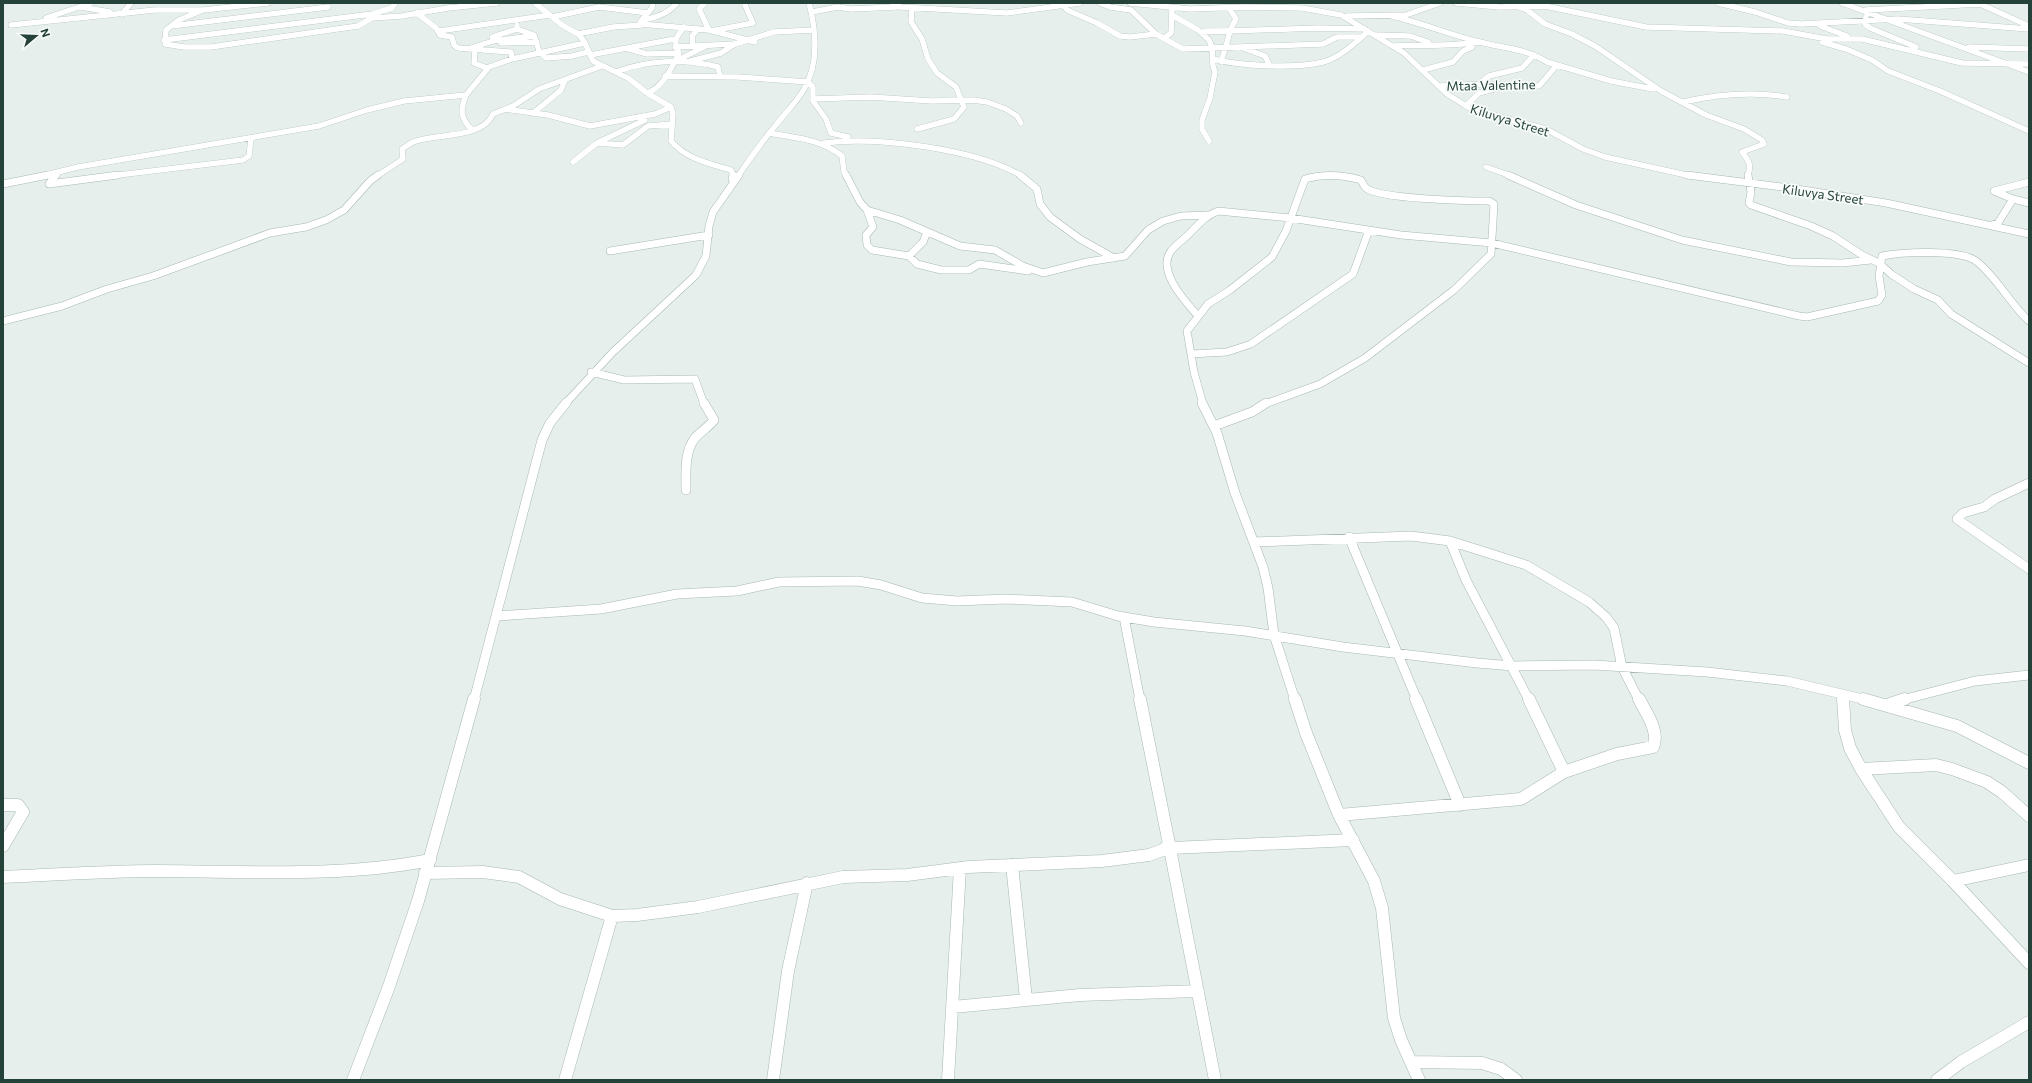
<svg xmlns="http://www.w3.org/2000/svg" width="2032" height="1083" viewBox="0 0 2032 1083" font-family="Commissioner,sans-serif">
  <style>
    .lines { fill: none; stroke-linecap: round; stroke-linejoin: round }
    .minor-far3-casing { stroke: #a8b8b2; stroke-width: 6 }
    .minor-far2-casing { stroke: #a8b8b2; stroke-width: 8 }
    .minor-far1-casing { stroke: #a8b8b2; stroke-width: 10 }
    .minor-casing { stroke: #a8b8b2; stroke-width: 13 }
    .minor-far3 { stroke: #fff; stroke-width: 5.5 }
    .minor-far2 { stroke: #fff; stroke-width: 7 }
    .minor-far1 { stroke: #fff; stroke-width: 9 }
    .minor { stroke: #fff; stroke-width: 12 }
    .labels { text-anchor: middle; stroke-width: 3.5; stroke-linejoin: round; paint-order: stroke }
    .far-street-label { font-size: 13px; fill: #24423a; stroke: #f7fbf9 }
  </style>
  <rect width="100%" height="100%" fill="#e6efeb"/>
  <g class="lines">
    <g class="minor-far3-casing">
      <path id="minor-far3" d="M535,3L562,25L578,34L584,41L593,61L628,78L647,93L671,107L673,114L671,141C686,159 710,164 731,170L733,176
        M653,3L652,8L640,22L641,24L709,30L755,42
        M705,3L699,9L709,30
        M892,3L894,6L901,7L1007,13L1080,3
        M1062,3L1067,10L1097,23L1120,36L1130,37L1156,34
        M1100,3L1110,7L1131,10L1156,34L1183,49L1323,44L1337,37H1362L1368,31
        M1130,3L1190,9L1245,7L1302,8L1341,15L1404,53L1447,94L1471,109L1546,129L1583,149L1605,157L1691,176
        M1456,3L1499,7L1545,6L1646,27L1783,31L1827,39H1862L1962,63L2029,64
        M1507,3L1527,10L1545,24L1572,34L1595,46L1661,91L1706,115L1744,129L1762,140L1764,144L1742,152C1750,162 1751,165 1748,176
        M1718,3L1755,12L1788,23L1801,24L1898,19L2029,29
        M1842,3L2029,72
        M1978,3L2029,26
        M81,7L110,12
        M912,8L911,22L922,39L928,59L937,73L956,87L964,107L954,119L917,129
        M203,10L179,20L166,30L165,44L184,47H211L358,26L372,18L402,16L448,8L497,3
        M1866,10L1980,4
        M812,12L838,7L851,9L896,7
        M417,13L436,28L440,35L452,37L454,45L458,48L511,52L512,59
        M122,14L131,3
        M1172,15L1198,30L1209,40L1212,47L1213,66L1215,72L1210,98L1202,120V129L1209,141
        M1347,16L1406,15L1440,3
        M1392,16C1422,23 1450,35 1480,42C1502,48 1528,49 1547,62L1611,81L1653,89
        M552,17L599,7L648,13
        M1866,17L1865,24L1870,28L1916,47
        M46,18L91,3
        M642,20C656,18 668,14 677,3
        M11,25L155,10H203L268,3
        M171,26L328,7
        M1820,26L1847,36
        M517,29L534,35L539,51L546,58L572,56L588,52
        M716,30L753,23L745,5L746,3
        M439,31L550,15
        M1200,32L1318,28L1365,29
        M578,34L613,27L642,25
        M1375,35L1410,36L1428,42
        M492,37L517,29V25
        M1164,38L1171,33L1172,10
        M164,40L372,14L392,8L395,3
        M1822,42L1846,49L1872,60L1888,71L1940,91L2029,131
        M501,43L537,42
        M693,46L692,36L698,29
        M1393,46C1422,44 1451,47 1479,42
        M675,47L734,44
        M1969,47L2029,49
        M471,48L493,41L532,36
        M1243,48L1265,56L1269,64
        M475,49L474,63L487,68
        M629,49L647,54L679,53
        M590,55L675,39
        M1213,59C1240,66 1296,69 1323,62C1337,59 1352,46 1362,37
        M678,60L706,46
        M687,62L721,53L735,44L774,32L814,30
        M1222,62C1222,55 1224,53 1226,46C1230,33 1228,32 1236,19L1229,8
        M1423,70L1453,62L1463,51L1472,47
        M616,72C647,60 686,58 718,67L720,76
        M665,76L738,77L809,82
        M808,83L813,87V101L826,119L831,133L848,137
        M1484,84V80L1489,76L1522,68L1534,55
        M1439,86L1484,84L1539,86L1557,65
        M647,93C663,88 672,67 679,53C673,41 676,37 684,27
        M466,95C460,110 460,118 472,130
        M813,99L870,97L932,101L973,100L987,102L1006,109L1017,116L1021,123
        M1683,102C1718,94 1752,91 1787,97
        M1466,106L1479,93L1498,88
        M505,109L548,115L590,126L655,114L671,107
        M533,113L561,90L565,80
        M769,133C795,138 821,139 842,156L844,172L847,176
        M597,143L623,145L648,126L673,124
        M824,143C877,136 976,149 1022,176
        M573,162L597,143L645,120
        M1486,167L1511,176
        M42,176L78,167L319,126L367,110L404,101L466,95L489,67L512,59L585,43
        M55,176L57,174
        M110,176L243,160L249,156L251,138
        M377,176L403,159L402,149C405,147 409,144 413,142C434,133 482,140 493,114L513,106L539,89L602,66
        M738,176C750,159 762,141 776,125C785,113 797,102 804,89C819,64 816,30 809,3
        M1317,176H1343"/>
    </g>
    <g class="minor-far2-casing">
      <path id="minor-far2" d="M56,175L49,184L118,175
        M733,175L732,179L735,181
        M846,175L860,202L867,210L900,220L960,246L995,250L1023,266L1043,273L1087,262L1125,256L1148,230L1163,221L1181,216L1208,215
        M1020,175L1037,189L1040,204L1050,217L1080,239L1114,258
        M1508,175L1576,205L1682,240L1791,262L1843,263L1871,260
        M1687,175L1790,188L1886,203L2029,234
        M1748,175L1751,192L1749,203L1751,205L1811,226L1833,236L1862,255L1879,263L1891,274L1914,289L1938,300L1951,314L2029,363
        M3,184L48,175
        M2013,199L2029,203
        M867,210L873,227L866,235L867,245L872,250L909,256L923,242L927,232
        M1991,225L1998,223L2013,199L1994,191L2029,182
        M610,251L709,235
        M909,256L917,264L941,270H969L979,264L1028,271
        M1198,316C1186,302 1156,271 1171,251C1175,246 1181,241 1187,236C1197,226 1205,216 1218,211L1290,218L1401,235L1492,243L1799,316L1807,317L1878,301L1882,295L1879,276L1882,256C1902,252 1959,249 1976,261C1996,276 2010,304 2029,321
        M3,321L62,306L107,289L153,276L270,233L306,227L326,220L344,210L370,181L378,175
        M1191,354L1227,352L1251,344L1353,274L1369,230
        M591,372L624,380L695,379L704,404
        M565,404L613,352L696,275L706,256L709,226L713,212L739,175
        M1203,404L1194,372L1187,331L1208,304L1230,290L1272,257L1286,231L1305,179C1323,174 1343,175 1361,180C1362,182 1364,186 1366,188C1379,199 1468,201 1489,201L1494,204L1491,254L1454,290L1365,358L1320,384L1265,404"/>
    </g>
    <g class="minor-far1-casing">
      <path id="minor-far1" d="M1202,403L1217,433L1235,493L1263,567L1268,588L1274,635L1295,700
        M1214,426L1252,412L1266,403
        M2029,483L1995,499L1984,507L1963,513L1957,519L2029,569
        M686,490C686,473 684,452 695,438C701,431 709,427 714,420L704,403
        M1349,537L1417,700
        M1450,541L1466,580L1529,700
        M1254,542L1411,536L1450,541L1526,565L1589,602L1606,617L1614,628L1622,667L1639,700
        M497,616L601,609L677,594L737,591L779,582L858,581L881,585L922,598L957,601L1006,599L1072,602L1118,616L1154,622L1245,631L1343,647L1477,663L1513,666L1594,665L1707,672L1787,681L1867,700
        M1124,617L1140,700
        M1843,695V700
        M474,700L542,440L550,423L566,403
        M1902,700L1975,681L2029,675"/>
    </g>
    <g class="minor-casing">
      <path id="minor" d="M1295,699L1306,733L1339,815L1374,881L1382,908L1394,1018L1401,1040L1419,1080
        M1416,699L1460,805
        M1529,699L1564,772
        M1843,699L1845,730L1850,748L1861,769L1899,827L1953,881L2029,963
        M1863,699L1957,726L2029,763
        M1887,705L1905,699
        M1861,769L1936,765L1952,769L1987,782L2002,792L2029,816
        M3,805H18L23,812L3,846
        M1339,815L1521,799L1564,772L1617,754L1653,747C1660,731 1646,713 1639,699
        M1169,844L1215,1080
        M1171,848L1353,840
        M1012,865L1026,999
        M425,873L483,872L519,877L560,899L612,916L637,915L698,907L843,877L907,875L969,867L1102,861L1149,855L1163,850L1169,844L1140,699
        M3,877C53,875 104,871 155,871C246,871 339,878 430,860
        M1953,881L2029,865
        M953,1007L1080,995L1198,991
        M1411,1062L1482,1063L1501,1069L1516,1080
        M353,1080L388,989L418,901L474,699
        M565,1080L612,916
        M773,1080L788,971L807,883
        M948,1080L960,868
        M1937,1080L1961,1062L2029,1022"/>
    </g>
    <use href="#minor-far3" class="minor-far3"/>
    <use href="#minor-far2" class="minor-far2"/>
    <use href="#minor-far1" class="minor-far1"/>
    <use href="#minor" class="minor"/>
  </g>
  <g class="labels">
    <g class="far-street-label">
      <text transform="translate(1491 85) rotate(-1)" y="5">Mtaa Valentine</text>
      <text transform="translate(1510 120) rotate(17)" y="5">Kiluvya Street</text>
      <text transform="translate(1823 194) rotate(8)" y="5">Kiluvya Street</text>
    </g>
  </g>
  <rect width="2032" height="1083" fill="none" stroke="#24423a" stroke-width="8"/>
  <g transform="translate(36 36) rotate(71)" stroke="#f7fbf9" stroke-width="3" paint-order="stroke">
  <path d="M0-3L7 15L0 10L-7 15Z" fill="#24423a"/>
  <text y="-6" font-size="11" font-weight="bold" text-anchor="middle" fill="#24423a">N</text>
  </g>
</svg>
